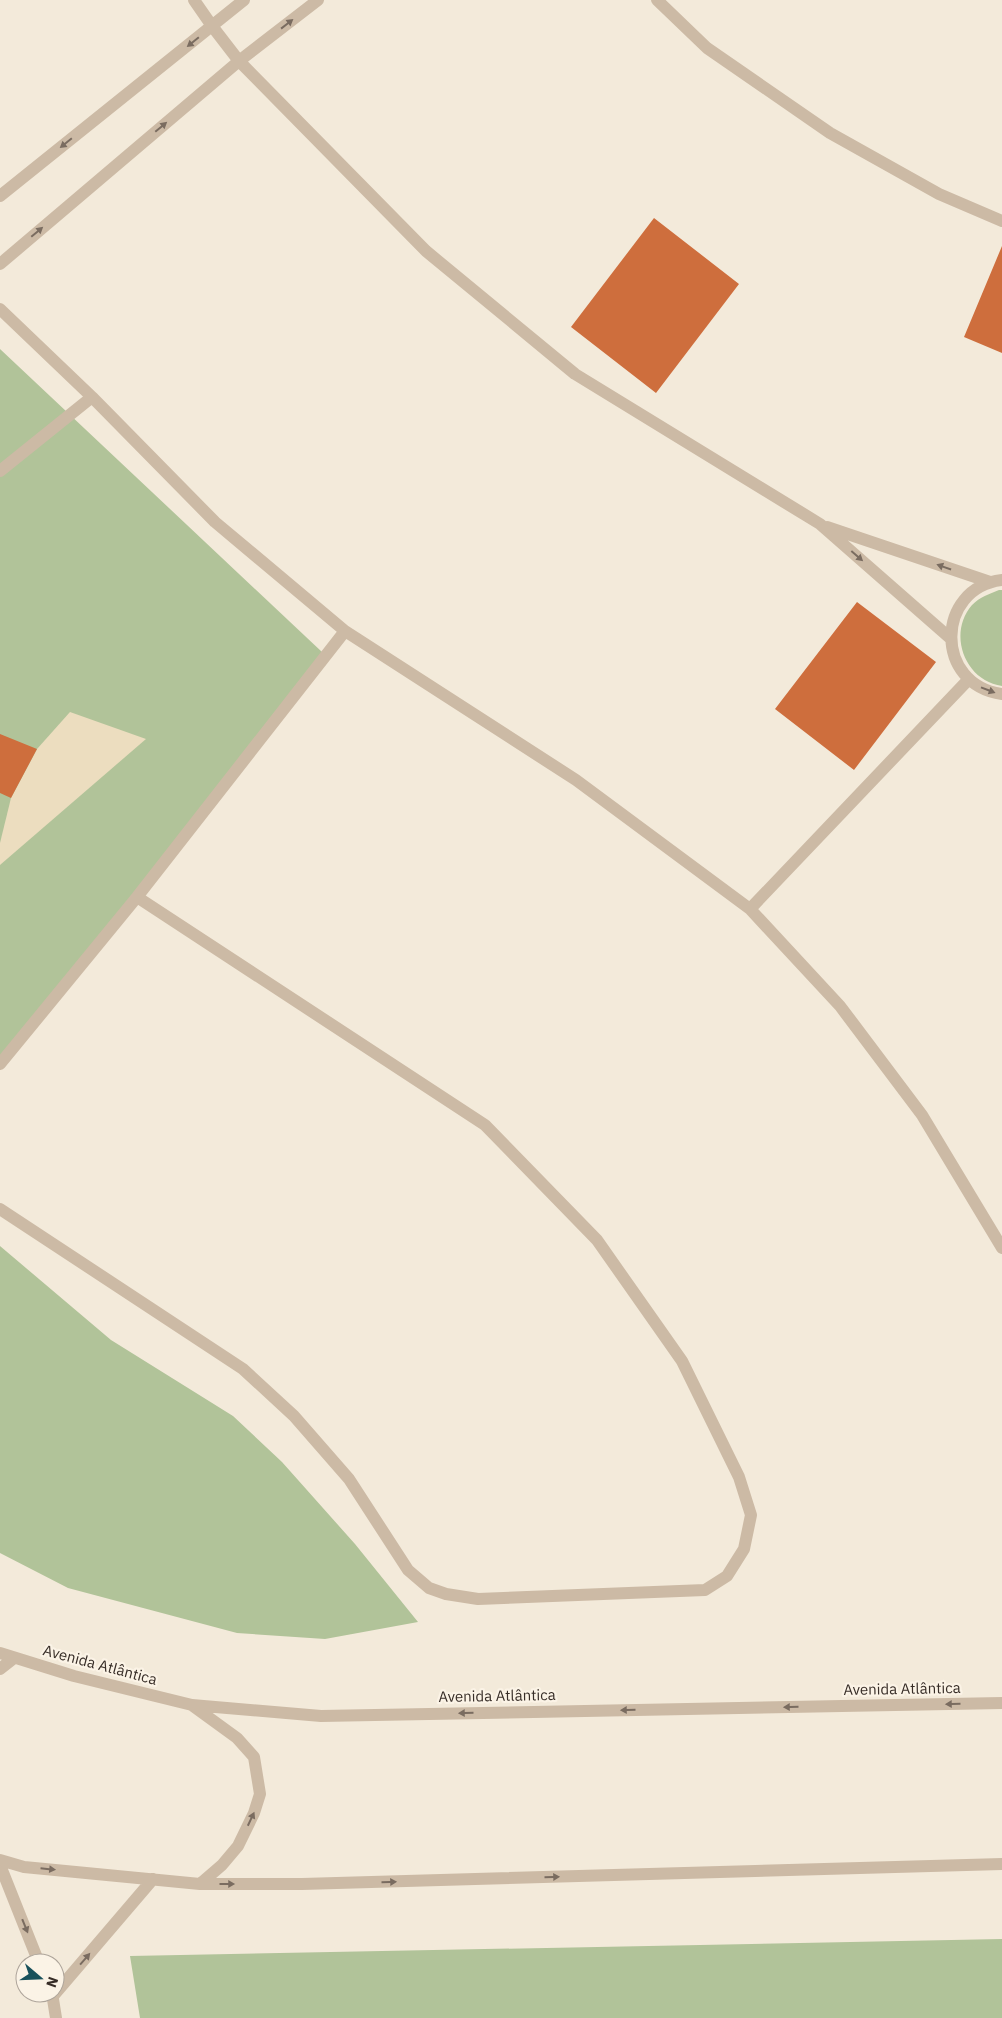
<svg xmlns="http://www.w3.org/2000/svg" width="1002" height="2018" viewBox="0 0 1002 2018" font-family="'IBM Plex Sans',sans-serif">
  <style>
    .green { fill: #b1c399 }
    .plaza { fill: #ecddbf }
    .building { fill: #ce6e3d }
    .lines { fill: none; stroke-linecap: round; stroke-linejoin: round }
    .minor { stroke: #ccbaa5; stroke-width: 12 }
    .oneway { fill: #7a6c60 }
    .labels { text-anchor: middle; stroke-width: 4.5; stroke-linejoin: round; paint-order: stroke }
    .street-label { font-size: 15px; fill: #372d27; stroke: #fbf3e6 }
  </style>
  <rect width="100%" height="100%" fill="#f3eada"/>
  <path class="green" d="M0,349L322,652L0,1064Z
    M999,590H1002V686C965,681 947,634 972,605C980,597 989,594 999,590Z
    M0,1246L111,1340L233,1416L282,1462L355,1544L418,1622L325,1639L237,1633L68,1588L0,1553Z
    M1002,1939V2018H140L130,1956Z"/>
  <path class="plaza" d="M70,712L146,739L0,865V843L11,798L37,749Z"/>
  <path class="building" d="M654,218L739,284L656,393L571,327Z
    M1002,246V353L964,337Z
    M857,602L936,662L854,770L775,709Z
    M0,734L37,749L11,798L0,793Z"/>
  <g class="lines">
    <path class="minor" d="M194,0L212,26L239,61L426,251L575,374L820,524L950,638
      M657,0L707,48L830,133L939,194L1002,221
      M0,196L244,0
      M0,264L239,61L318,0
      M0,309L92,397L215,522L345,631L576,780L750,909L840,1006L922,1115L1002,1248
      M0,471L92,397
      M827,527L990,582
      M1002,580C935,588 934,685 1002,694
      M750,909L969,679
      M0,1064L137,897L345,631
      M0,1209L243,1369L294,1416L349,1479L408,1570L429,1588L446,1594L478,1599L705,1590L727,1576L744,1549L751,1515L739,1477L682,1361L597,1240L485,1125L137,897
      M0,1653L74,1676L192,1705L321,1716L1002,1703
      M0,1669L14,1658
      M193,1706L237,1738L254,1757L260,1794L254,1813L238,1846L222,1865L200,1884
      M0,1860L24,1867L200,1884H302L1002,1864
      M0,1865L39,1963
      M52,1993L56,2018
      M53,1996L153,1879"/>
  </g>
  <defs><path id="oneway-solid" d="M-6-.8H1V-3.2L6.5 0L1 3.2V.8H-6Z" transform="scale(1.25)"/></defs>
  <g class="oneway">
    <use href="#oneway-solid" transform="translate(287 24) rotate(-38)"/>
    <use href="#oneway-solid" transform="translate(193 42) rotate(141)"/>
    <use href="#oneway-solid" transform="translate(161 127) rotate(-40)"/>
    <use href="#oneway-solid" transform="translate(66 143) rotate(141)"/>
    <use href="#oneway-solid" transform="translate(37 232) rotate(-40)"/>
    <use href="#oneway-solid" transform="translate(857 556) rotate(41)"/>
    <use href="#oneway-solid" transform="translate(944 567) rotate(-161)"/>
    <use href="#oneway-solid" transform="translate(988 690) rotate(21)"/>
    <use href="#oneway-solid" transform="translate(953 1704) rotate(179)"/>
    <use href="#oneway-solid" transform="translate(791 1707) rotate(179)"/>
    <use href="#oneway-solid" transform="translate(628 1710) rotate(179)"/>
    <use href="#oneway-solid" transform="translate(466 1713) rotate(179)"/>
    <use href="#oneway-solid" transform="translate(251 1819) rotate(-65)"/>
    <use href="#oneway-solid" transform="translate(48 1869) rotate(6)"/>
    <use href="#oneway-solid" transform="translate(552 1877) rotate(-2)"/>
    <use href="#oneway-solid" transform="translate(389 1882) rotate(-2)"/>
    <use href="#oneway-solid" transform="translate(227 1884)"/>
    <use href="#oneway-solid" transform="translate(25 1926) rotate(68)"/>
    <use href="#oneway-solid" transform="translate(85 1959) rotate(-49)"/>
  </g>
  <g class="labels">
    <g class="street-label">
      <text transform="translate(100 1665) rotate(15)" y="5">Avenida Atlântica</text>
      <text transform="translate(902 1689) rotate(-1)" y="5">Avenida Atlântica</text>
      <text transform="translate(497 1696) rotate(-1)" y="5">Avenida Atlântica</text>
    </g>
  </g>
  <g transform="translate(40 1978) rotate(109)"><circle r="24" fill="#fbf3e6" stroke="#ada49a"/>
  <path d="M0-4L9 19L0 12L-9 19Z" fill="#19515b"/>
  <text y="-8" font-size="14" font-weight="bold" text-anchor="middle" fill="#372d27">N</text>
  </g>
</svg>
